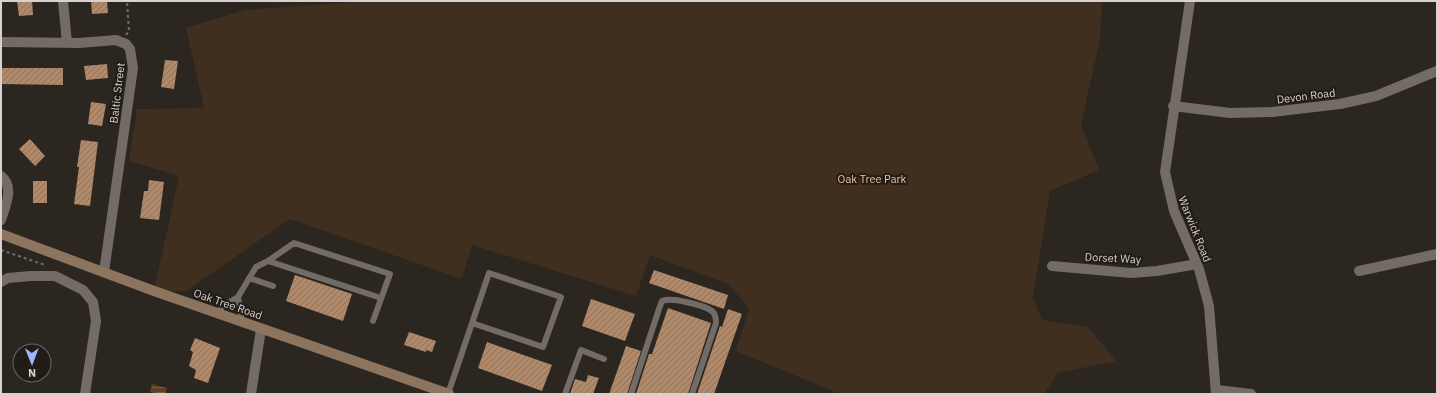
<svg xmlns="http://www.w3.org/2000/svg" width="1438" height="395" viewBox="0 0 1438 395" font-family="'IBM Plex Sans',sans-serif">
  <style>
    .park { fill: #402e1e }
    .water { fill: url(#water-rules) }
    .building { fill: url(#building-hatch) }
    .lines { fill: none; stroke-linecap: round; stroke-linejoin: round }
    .path { stroke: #736d68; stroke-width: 2; stroke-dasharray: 3 3; stroke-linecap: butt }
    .lane { stroke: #736b65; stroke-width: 6 }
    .street { stroke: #736b65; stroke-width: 10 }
    .secondary { stroke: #8d745f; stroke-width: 10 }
    .labels { text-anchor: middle; stroke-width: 4; stroke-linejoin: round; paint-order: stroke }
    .street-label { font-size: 11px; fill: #d7d2cf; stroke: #221c17 }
    .park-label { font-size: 11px; fill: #fcc291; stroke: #221c17 }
  </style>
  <defs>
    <pattern id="water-rules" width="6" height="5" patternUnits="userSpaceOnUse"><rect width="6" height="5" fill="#603f22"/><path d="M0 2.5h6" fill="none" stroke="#765a41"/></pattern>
    <pattern id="building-hatch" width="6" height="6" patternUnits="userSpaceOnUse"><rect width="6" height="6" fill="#ae896b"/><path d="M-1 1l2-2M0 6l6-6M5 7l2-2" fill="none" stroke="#8d735e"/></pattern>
  </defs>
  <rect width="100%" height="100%" fill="#2c2620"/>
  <path class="park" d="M370,1H1102L1100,39L1081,125L1099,170L1050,191L1033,297L1042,320L1088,327L1116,361L1058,373L1044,394H840L736,351L749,308L728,284L650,255L636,296L472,245L462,279L290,219L186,291H154L179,176L129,161L137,109L204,108L186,28L245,10Z"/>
  <path class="water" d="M152,384L167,388L165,394L150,392Z"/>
  <path class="building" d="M17,1H32L33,15L19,16Z
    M91,1H107L108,13L92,14Z
    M165,60L178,61L174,89L161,87Z
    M107,64L108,78L86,80L84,66Z
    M1,68H63V85L1,84Z
    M91,102L106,104L102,126L88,124Z
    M30,139L45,156L35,166L19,149Z
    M81,140L98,142L90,206L74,204L79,167H77Z
    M149,180L164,182L159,220L140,218L144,191H148Z
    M33,181H47V203H33Z
    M654,270L728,295L724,309L649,283Z
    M295,275L352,294L343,321L286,301Z
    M591,299L635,314L625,341L582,326Z
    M668,308L711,323L688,394H636L649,354H652Z
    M728,309L742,314L714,394H697L720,326L722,327Z
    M409,332L436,341L432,352L426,350V352L404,345Z
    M195,338L220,348L208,383L194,378L196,370L189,366L193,352L190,350Z
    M487,342L552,365L542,391L478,368Z
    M626,346L641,351L627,394H609Z
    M588,375L599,378L593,394H570L575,379L586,382Z"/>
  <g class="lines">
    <path class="path" d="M126,35L129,31L127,1
      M1,250L45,265"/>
    <path class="lane" d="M268,261L381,298
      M249,278L273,286
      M238,297L242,322
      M217,313L223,306L238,297L256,267L268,261L294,243L390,274L373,321
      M448,394L489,273L561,297L543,347L472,323
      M565,394L581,350L604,359
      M631,394L659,309L662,301C671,297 704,305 712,311C716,314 716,319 716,323L692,394"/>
    <path class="street" d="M63,1L67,43
      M1190,1L1165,172L1174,211L1199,269L1209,306L1216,394
      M1,42L79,43L116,40L126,44L130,49L133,68L104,272
      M1173,106L1230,113L1272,112L1340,104L1376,96L1437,71
      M1,176C15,187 5,207 1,220
      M1052,266L1131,273L1157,271L1197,264
      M1359,271L1437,254
      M1,282L8,278L31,276H55L83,290L93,302L96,321L85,394
      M1217,390L1251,394
      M251,394L261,329"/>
    <path class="secondary" d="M1,234L154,291L449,394"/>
  </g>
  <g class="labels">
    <g class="street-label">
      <text transform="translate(117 93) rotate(-83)" y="4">Baltic Street</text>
      <text transform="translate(1306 96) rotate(-7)" y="4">Devon Road</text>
      <text transform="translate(1195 229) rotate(68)" y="4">Warwick Road</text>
      <text transform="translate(1113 258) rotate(3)" y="4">Dorset Way</text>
      <text transform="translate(228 304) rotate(19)" y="4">Oak Tree Road</text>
    </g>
    <g class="park-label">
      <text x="872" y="183">Oak Tree Park</text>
    </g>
  </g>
  <rect width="1438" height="395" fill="none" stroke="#d7d2cf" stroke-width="4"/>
  <g transform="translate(32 363) rotate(179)"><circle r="19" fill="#221c17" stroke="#6a6561"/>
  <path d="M0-3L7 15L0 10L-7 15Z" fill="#9eb4fd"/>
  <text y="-6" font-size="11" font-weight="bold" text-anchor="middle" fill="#d7d2cf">N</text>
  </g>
</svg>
